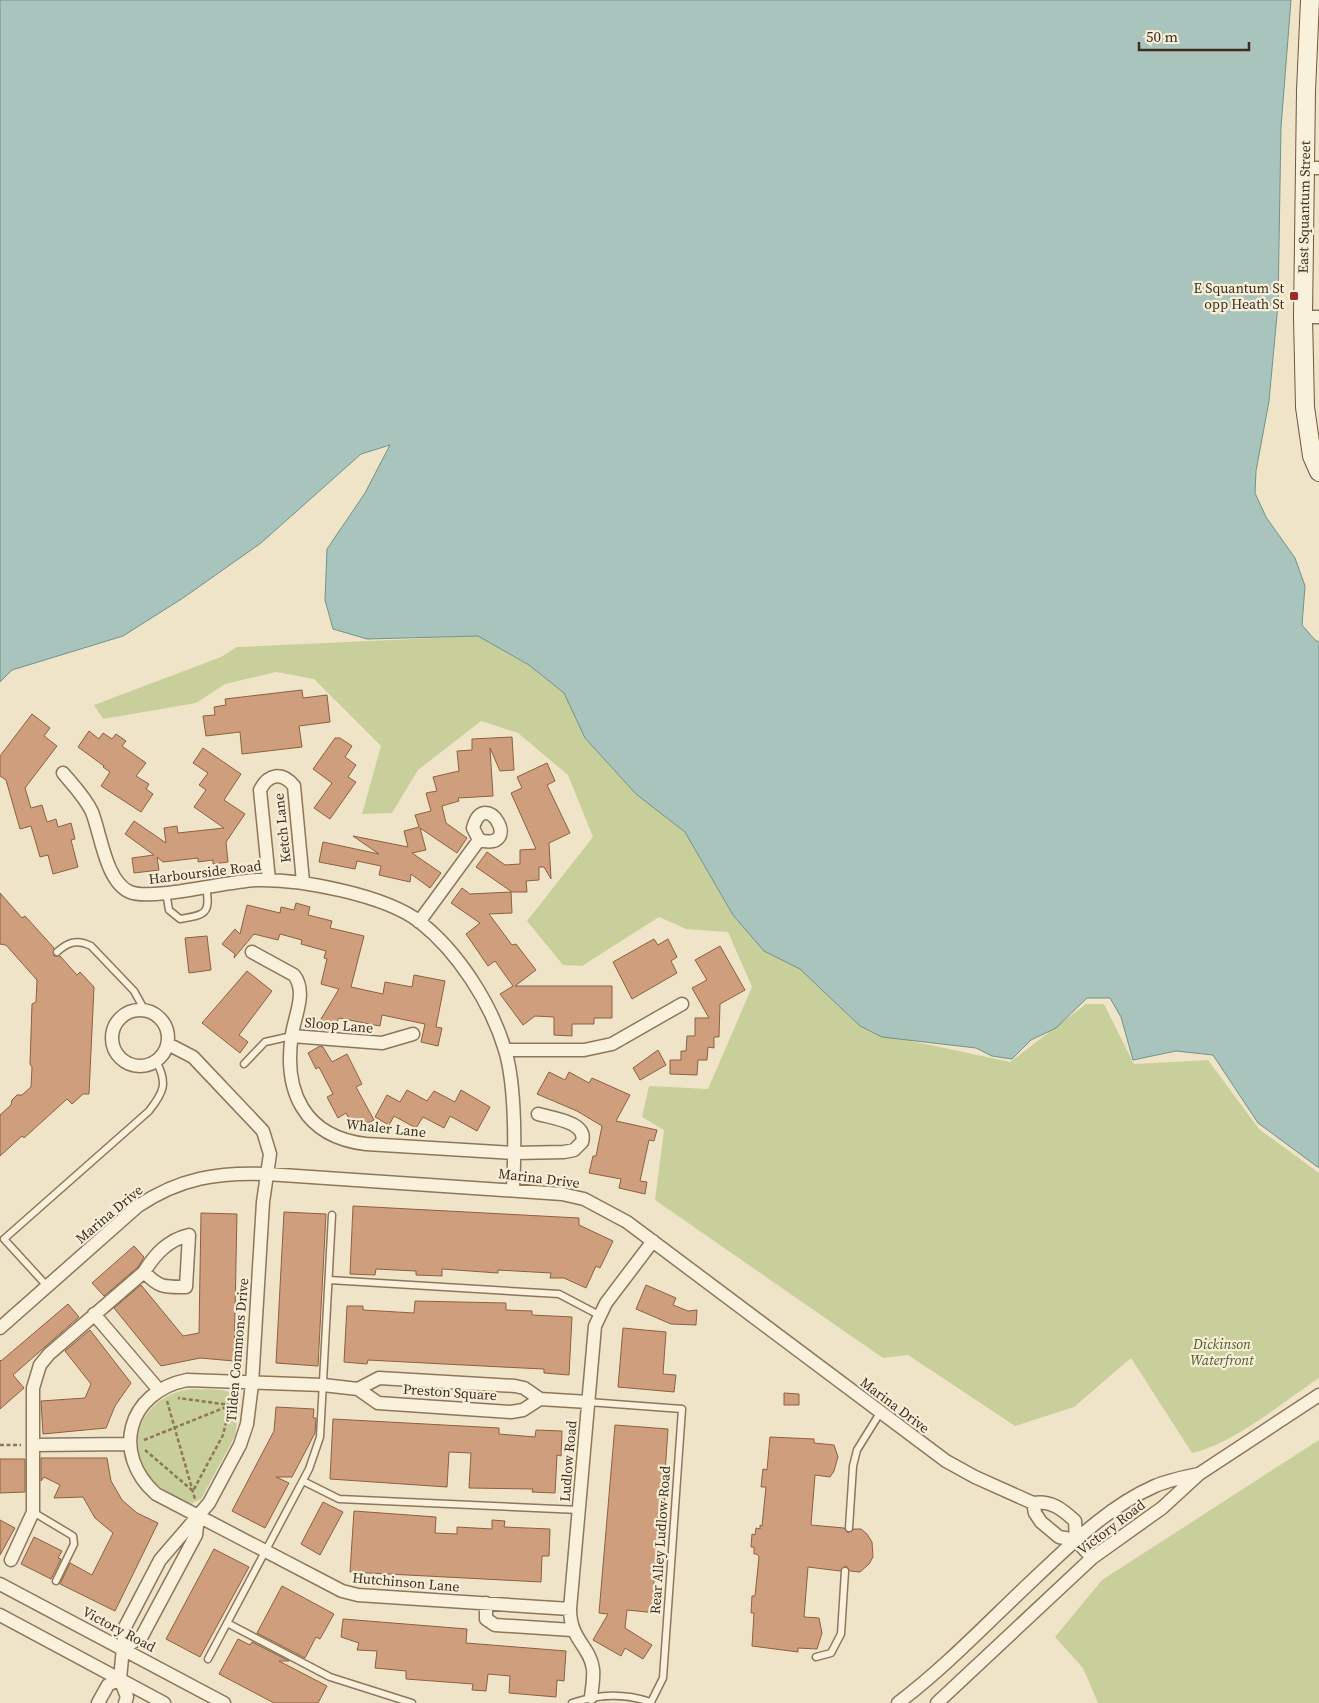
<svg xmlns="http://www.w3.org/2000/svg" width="1319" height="1703" viewBox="0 0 1319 1703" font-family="'Source Serif 4',serif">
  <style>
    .green { fill: #c9cf9b }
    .water { fill: #a9c4bc; stroke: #6f938a }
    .building { fill: #cf9f7d; stroke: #8d5f41 }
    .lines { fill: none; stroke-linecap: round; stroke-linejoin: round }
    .lane-casing { stroke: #8d765c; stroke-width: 9 }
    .street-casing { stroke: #8d765c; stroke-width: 15 }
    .secondary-casing { stroke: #6f573f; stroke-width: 20 }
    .path { stroke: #8d765c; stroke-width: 2.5; stroke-dasharray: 4 2.5; stroke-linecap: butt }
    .lane { stroke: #faf1dc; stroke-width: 6 }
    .street { stroke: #faf1dc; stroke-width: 12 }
    .secondary { stroke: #faf1dc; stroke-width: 18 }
    .poi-dot { fill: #9e2a2b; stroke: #f7eed8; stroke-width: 2 }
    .labels { text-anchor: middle; stroke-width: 4.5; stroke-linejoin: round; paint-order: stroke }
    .street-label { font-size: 14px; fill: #3d2e20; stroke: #f7eed8 }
    .poi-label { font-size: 14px; fill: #3d2e20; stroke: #f7eed8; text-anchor: end }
    .park-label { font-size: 14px; font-style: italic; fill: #4d5a26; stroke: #f7eed8 }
  </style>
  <rect width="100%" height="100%" fill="#f0e4c8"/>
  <path class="green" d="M478,636L529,665L564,693L585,738L636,794L685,832L733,915L764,951L800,969L860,1026L874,1033L1010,1062L1086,1004H1104L1134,1064L1208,1060L1259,1129L1319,1173V1378C1283,1402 1233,1444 1192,1453L1131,1358L1074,1407L1015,1426L908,1355L883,1358L655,1200L664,1130L642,1117L649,1086L708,1089L752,987L728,932L686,929L659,917L582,966L563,965L527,921L593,837L568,775L518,733L481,721L418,770L392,813L362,814L381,746L314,679L276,672L225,684L196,703L103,719L94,705L221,657L237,647Z
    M193,1389C206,1390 235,1386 240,1401L235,1436L201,1499L191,1504C183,1502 177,1497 170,1493C160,1487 149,1481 144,1470C124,1431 152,1392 193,1389Z
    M1319,1440V1703H1098L1083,1668L1055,1637L1102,1580Z"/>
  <path class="water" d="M0,0H1291L1281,127L1278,304L1269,401L1256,471L1255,493L1266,517L1295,558L1305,586L1302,625L1315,640L1319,642V1168L1258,1123L1213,1055L1176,1051L1133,1060L1121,1017L1110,998H1087L1056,1028L1031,1040L1012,1059L992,1056L976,1048L882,1037L860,1026L800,969L764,951L733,915L685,832L636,794L585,738L564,693L529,665L478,636L367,639L333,629L325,600L327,549L365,493L390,445L361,454L261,543L183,598L123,636L12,670L0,682Z"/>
  <path class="building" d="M302,690L303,698L327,695L330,722L299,726L302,747L242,754L240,732L206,736L203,716L215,715L214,707L226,705L225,699Z
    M32,714L50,728L44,736L57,746L25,788L31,808L42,805L47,822L56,819L58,827L71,823L75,839L71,840L78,867L53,874L48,855L40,857L31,826L20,829L6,780L0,776V756Z
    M89,731L99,739L103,733L112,739L116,734L126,741L122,746L146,763L136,776L149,784L146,789L153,794L141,812L101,786L110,772L103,767L104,766L78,747Z
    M512,737L514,770L500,771L490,748L493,796L458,798L459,801L442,806L446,823L467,838L457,853L420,828L426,850L412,853L441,873L430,888L411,874L410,882L379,875L381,866L357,861L355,869L319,862L323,842L379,854L353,836L408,847L404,831L419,827L415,815L431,811L426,793L437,791L433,777L459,771L457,751L472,750V739Z
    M335,738H340L352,746L345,757L356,765L348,777L356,782L330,819L314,808L332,783L313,769Z
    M203,748L241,774L224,800L245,814L226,842L228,862L213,864V860L198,862V858L163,862L157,857L159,870L134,873L132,858L154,855L125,834L134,821L166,843L164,828L177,826L178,833L224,828L194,807L206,790L199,785L208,773L193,763Z
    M547,763L555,781L547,785L570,833L549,843L551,879L544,867H539V880L526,881L527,892H512L476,867L487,852L505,865L520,864V850L536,849L511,793L522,788L517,777Z
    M462,888L470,894L511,892L512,913L489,914L512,945L516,944L536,970L515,986H612V1018H594V1024H572V1036L554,1035V1017L535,1016L523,1025L500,994L513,986L495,961L488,966L466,934L480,923L451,903Z
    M0,893L22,918L25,916L54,948V956H60L77,975L80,972L94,987L89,1094H83L72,1104L67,1099L24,1138L22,1136L0,1156V1115L11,1105L12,1100L17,1095H22L31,1087L32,1067L30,1064L32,1004L36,1002L37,980L6,945L0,944Z
    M296,903L310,907L308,915L332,921L330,928L364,936L351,987L383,994L385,982L412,987L414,975L445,981L436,1027L442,1028L438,1046L421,1042L425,1024L382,1015L380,1026L339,1018L331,1031L318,1024L339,989L321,984L327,959L324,958L326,951L301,944L302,940L280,934L278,940L254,934L234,958L235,954L222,944L235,929L240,934L247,905L280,913L281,907L294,910Z
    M207,936L211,970L189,973L185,938Z
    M654,939L658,945L668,939L677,957L671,961L677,973L632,999L613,962Z
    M720,946L745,990L720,1004L719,1037H714V1048L708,1047L707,1060H698L697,1075L670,1074V1060H681V1051H686L687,1036H695V1018H709L692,988L707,980L695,960Z
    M247,971L272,991L239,1035L248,1042L240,1053L202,1023Z
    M320,1046L323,1047L332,1062L347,1054L362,1084L356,1087L374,1120L355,1129L346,1113L338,1118L327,1097L333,1094L319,1067L316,1069L308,1053Z
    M658,1050L666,1065L640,1080L633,1068Z
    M549,1072L565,1080L569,1072L589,1083L592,1078L630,1095L616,1121L657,1130L654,1141L649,1140L640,1181L647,1182L645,1194L619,1188L621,1179L589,1173L593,1156H596L602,1126L577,1111L537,1094Z
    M407,1090L427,1101L434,1091L455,1102L461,1090L490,1107L477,1131L450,1116L444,1128L423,1117L416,1128L394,1116L389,1125L375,1117L387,1095L400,1102Z
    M353,1206L579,1218V1225L613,1241L600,1268L596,1266L586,1288L564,1278H550L551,1273L498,1270V1273L442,1269V1276L416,1275V1271L376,1269L375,1275L350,1274Z
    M284,1212L326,1214L318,1366L276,1363Z
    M201,1213L237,1214L234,1361L200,1358L161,1366L114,1308L141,1285L183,1336L199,1333Z
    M134,1246L144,1257L138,1267L104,1296L92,1283Z
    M646,1285L676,1298L673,1305L688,1311L697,1310L696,1325L671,1324L636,1309Z
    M415,1301L506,1303V1310L532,1311V1315L572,1317L569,1375L544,1373V1369L502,1367L368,1360L367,1364L344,1362L347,1306H363V1310L414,1313Z
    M68,1304L79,1317L13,1375L24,1388L0,1409V1360L1,1361Z
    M623,1328L666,1332L663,1374L676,1375L674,1392L618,1387Z
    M90,1330L131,1383L115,1406L106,1428L43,1434L41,1401L85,1398L91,1384L65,1351Z
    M784,1393L799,1394V1405H784Z
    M276,1407L314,1409L313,1418H316L315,1433L292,1477H276L289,1483L265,1528L232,1511L274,1431Z
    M333,1419L499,1428V1434L535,1437L536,1430L562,1431L561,1456L557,1455L555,1493L532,1492L533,1489L469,1488L471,1453L449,1452L447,1487L330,1479Z
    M615,1425L668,1429L665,1473H667L666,1489L662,1521H659L653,1594L658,1595L657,1613L627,1610L625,1628L652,1645L643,1659L625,1648L621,1656L593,1640L608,1614L599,1613Z
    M770,1437L814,1439V1443L834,1445L838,1457L834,1471L830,1477L815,1475L811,1525L844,1528L848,1533L854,1529H861L867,1534L872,1542L873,1557L869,1564L860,1572L850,1571L846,1566L840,1571L808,1567L804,1617L819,1618L822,1633L817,1649L798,1648V1652L752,1646L754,1613H751L752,1596H755L759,1557L757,1554H754V1547H751L752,1534L755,1535L756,1528L760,1529V1525L762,1526L766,1487H761L763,1469L767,1470Z
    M41,1458H107L111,1481L122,1500L137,1513L158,1523L115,1611L60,1584L70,1563L92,1575L113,1533L95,1518L83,1497L54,1498L60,1485L44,1477L41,1481Z
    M0,1459H25V1492L0,1493Z
    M323,1502L343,1512L320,1555L301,1544Z
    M354,1511L436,1517L435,1533L457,1534V1527L492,1529V1520L505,1521L504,1527L550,1529L549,1556H542L541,1582L350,1572Z
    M0,1520L15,1528L0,1555Z
    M34,1537L62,1551L58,1558L61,1559L51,1579L21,1564Z
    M214,1549L249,1567L200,1657L166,1639Z
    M282,1586L334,1614L320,1639L316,1637L305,1658L257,1633Z
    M343,1619L467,1629L466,1643L566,1651L564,1681L557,1680L556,1697L509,1693L510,1676L488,1674L486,1691L472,1690L473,1684L406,1679V1671L375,1668L377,1651L357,1650L359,1643L341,1637Z
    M238,1639L250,1645L252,1642L289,1661H279L327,1686L318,1703H274L219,1674Z"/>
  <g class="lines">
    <g class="lane-casing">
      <path id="lane" d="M166,892L169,910L180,919C205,915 211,914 206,887
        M57,952C68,942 77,939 91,946L134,991L144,1009
        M244,1064L265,1042L292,1036
        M329,1280L559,1294L599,1315
        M47,1286L4,1239L149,1111C164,1092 168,1083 156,1061
        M303,1481L339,1499L579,1510
        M33,1512L73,1536L74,1544L56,1581
        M849,1528L853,1466L857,1450L880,1413
        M227,1623L330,1677L412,1703
        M816,1657L831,1653L841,1634L845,1571
        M208,1659L309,1469L320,1437L332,1215
        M572,1703C601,1694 623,1693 651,1702L663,1678L682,1409L588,1402"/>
    </g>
    <g class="street-casing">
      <path id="street" d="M1305,168H1319
        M1303,317H1319
        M63,773C73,785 85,797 92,812C101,835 106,882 130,892C152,901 228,881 257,880C301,879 385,895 420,922C458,952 491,1003 505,1050C516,1086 515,1151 513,1189
        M269,880L260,790C268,774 282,771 294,786L303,882
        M419,922L479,840C525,852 485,784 473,828L479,840
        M252,952L294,975C307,992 295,1015 292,1034C283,1091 304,1137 366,1144L515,1153L564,1152L574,1150L582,1142C588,1122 552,1118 538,1114
        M112 1038a28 28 0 1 1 56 0a28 28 0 1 1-56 0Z
        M292,1036L382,1043L413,1034
        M506,1050H584L612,1044L682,1004
        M94,1314L158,1389
        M0,1328L138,1206C180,1178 218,1172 267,1174L562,1194L584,1199L627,1222L946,1461L975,1477L1033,1503C1051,1500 1062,1509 1075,1521L1076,1540
        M358,1389L379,1378L515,1386L524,1388L540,1399L588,1402
        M540,1399L523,1410L511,1412L378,1403L358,1389L323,1385L187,1380C127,1392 111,1454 156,1494L342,1591L358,1595L570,1609
        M34,1445L129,1444
        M1033,1503L1035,1513L1041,1522L1059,1537L1076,1540L1092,1558
        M11,1560L33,1512V1388L40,1365L49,1354L144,1272C160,1288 163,1287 186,1287L189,1235C168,1240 155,1254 144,1272
        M0,1584L224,1703
        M486,1603V1619L495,1625L572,1630
        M0,1615L164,1703
        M124,1648L142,1636L196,1535L198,1517
        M591,1697C592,1688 594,1678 593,1669C590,1646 570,1640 570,1609L595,1326L606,1303L653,1241
        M98,1703L108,1685L120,1679
        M125,1703L127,1697L120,1679L125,1627L160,1560L209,1503L240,1445L247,1424L252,1384L263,1202L270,1154L263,1131L193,1057L168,1044
        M898,1703C947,1666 990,1620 1035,1578C1071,1544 1109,1506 1155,1486C1169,1480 1184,1477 1199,1474
        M937,1703L1092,1558L1162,1508L1199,1474L1319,1395"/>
    </g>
    <g class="secondary-casing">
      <path id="secondary" d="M1310,0L1306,91L1303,317L1305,407L1312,456L1319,472"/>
    </g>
    <path class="path" d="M167,1401L195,1499
      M144,1440L236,1403
      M0,1445H21
      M145,1450L193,1491L223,1435L230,1405L178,1398"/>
    <use href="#lane" class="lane"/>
    <use href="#street" class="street"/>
    <use href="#secondary" class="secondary"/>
  </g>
  <rect class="poi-dot" x="1289" y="291" width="10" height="10" rx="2.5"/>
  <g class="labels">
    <g class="street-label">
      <text transform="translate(1304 207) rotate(-89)" y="5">East Squantum Street</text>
      <text transform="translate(282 828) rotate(-96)" y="5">Ketch Lane</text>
      <text transform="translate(205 872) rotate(-7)" y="5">Harbourside Road</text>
      <text transform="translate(339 1025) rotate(5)" y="5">Sloop Lane</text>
      <text transform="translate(386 1128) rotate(6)" y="5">Whaler Lane</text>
      <text transform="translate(539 1178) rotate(7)" y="5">Marina Drive</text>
      <text transform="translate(109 1214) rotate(-40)" y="5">Marina Drive</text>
      <text transform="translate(237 1350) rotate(-85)" y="5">Tilden Commons Drive</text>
      <text transform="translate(450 1392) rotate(4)" y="5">Preston Square</text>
      <text transform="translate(895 1405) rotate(37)" y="5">Marina Drive</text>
      <text transform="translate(568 1461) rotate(-85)" y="5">Ludlow Road</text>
      <text transform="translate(1111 1527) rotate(-37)" y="5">Victory Road</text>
      <text transform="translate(660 1540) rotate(-86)" y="5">Rear Alley Ludlow Road</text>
      <text transform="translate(406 1582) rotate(5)" y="5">Hutchinson Lane</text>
      <text transform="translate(119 1629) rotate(28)" y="5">Victory Road</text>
    </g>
    <g class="poi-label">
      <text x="1284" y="293">E Squantum St<tspan x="1284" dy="16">opp Heath St</tspan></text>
    </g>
    <g class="park-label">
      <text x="1222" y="1349">Dickinson<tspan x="1222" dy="16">Waterfront</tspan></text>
    </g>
  </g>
  <path d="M1139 42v8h110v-8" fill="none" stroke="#3d2e20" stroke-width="2.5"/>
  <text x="1146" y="42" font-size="15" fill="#3d2e20" stroke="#f7eed8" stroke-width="4" paint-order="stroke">50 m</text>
</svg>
